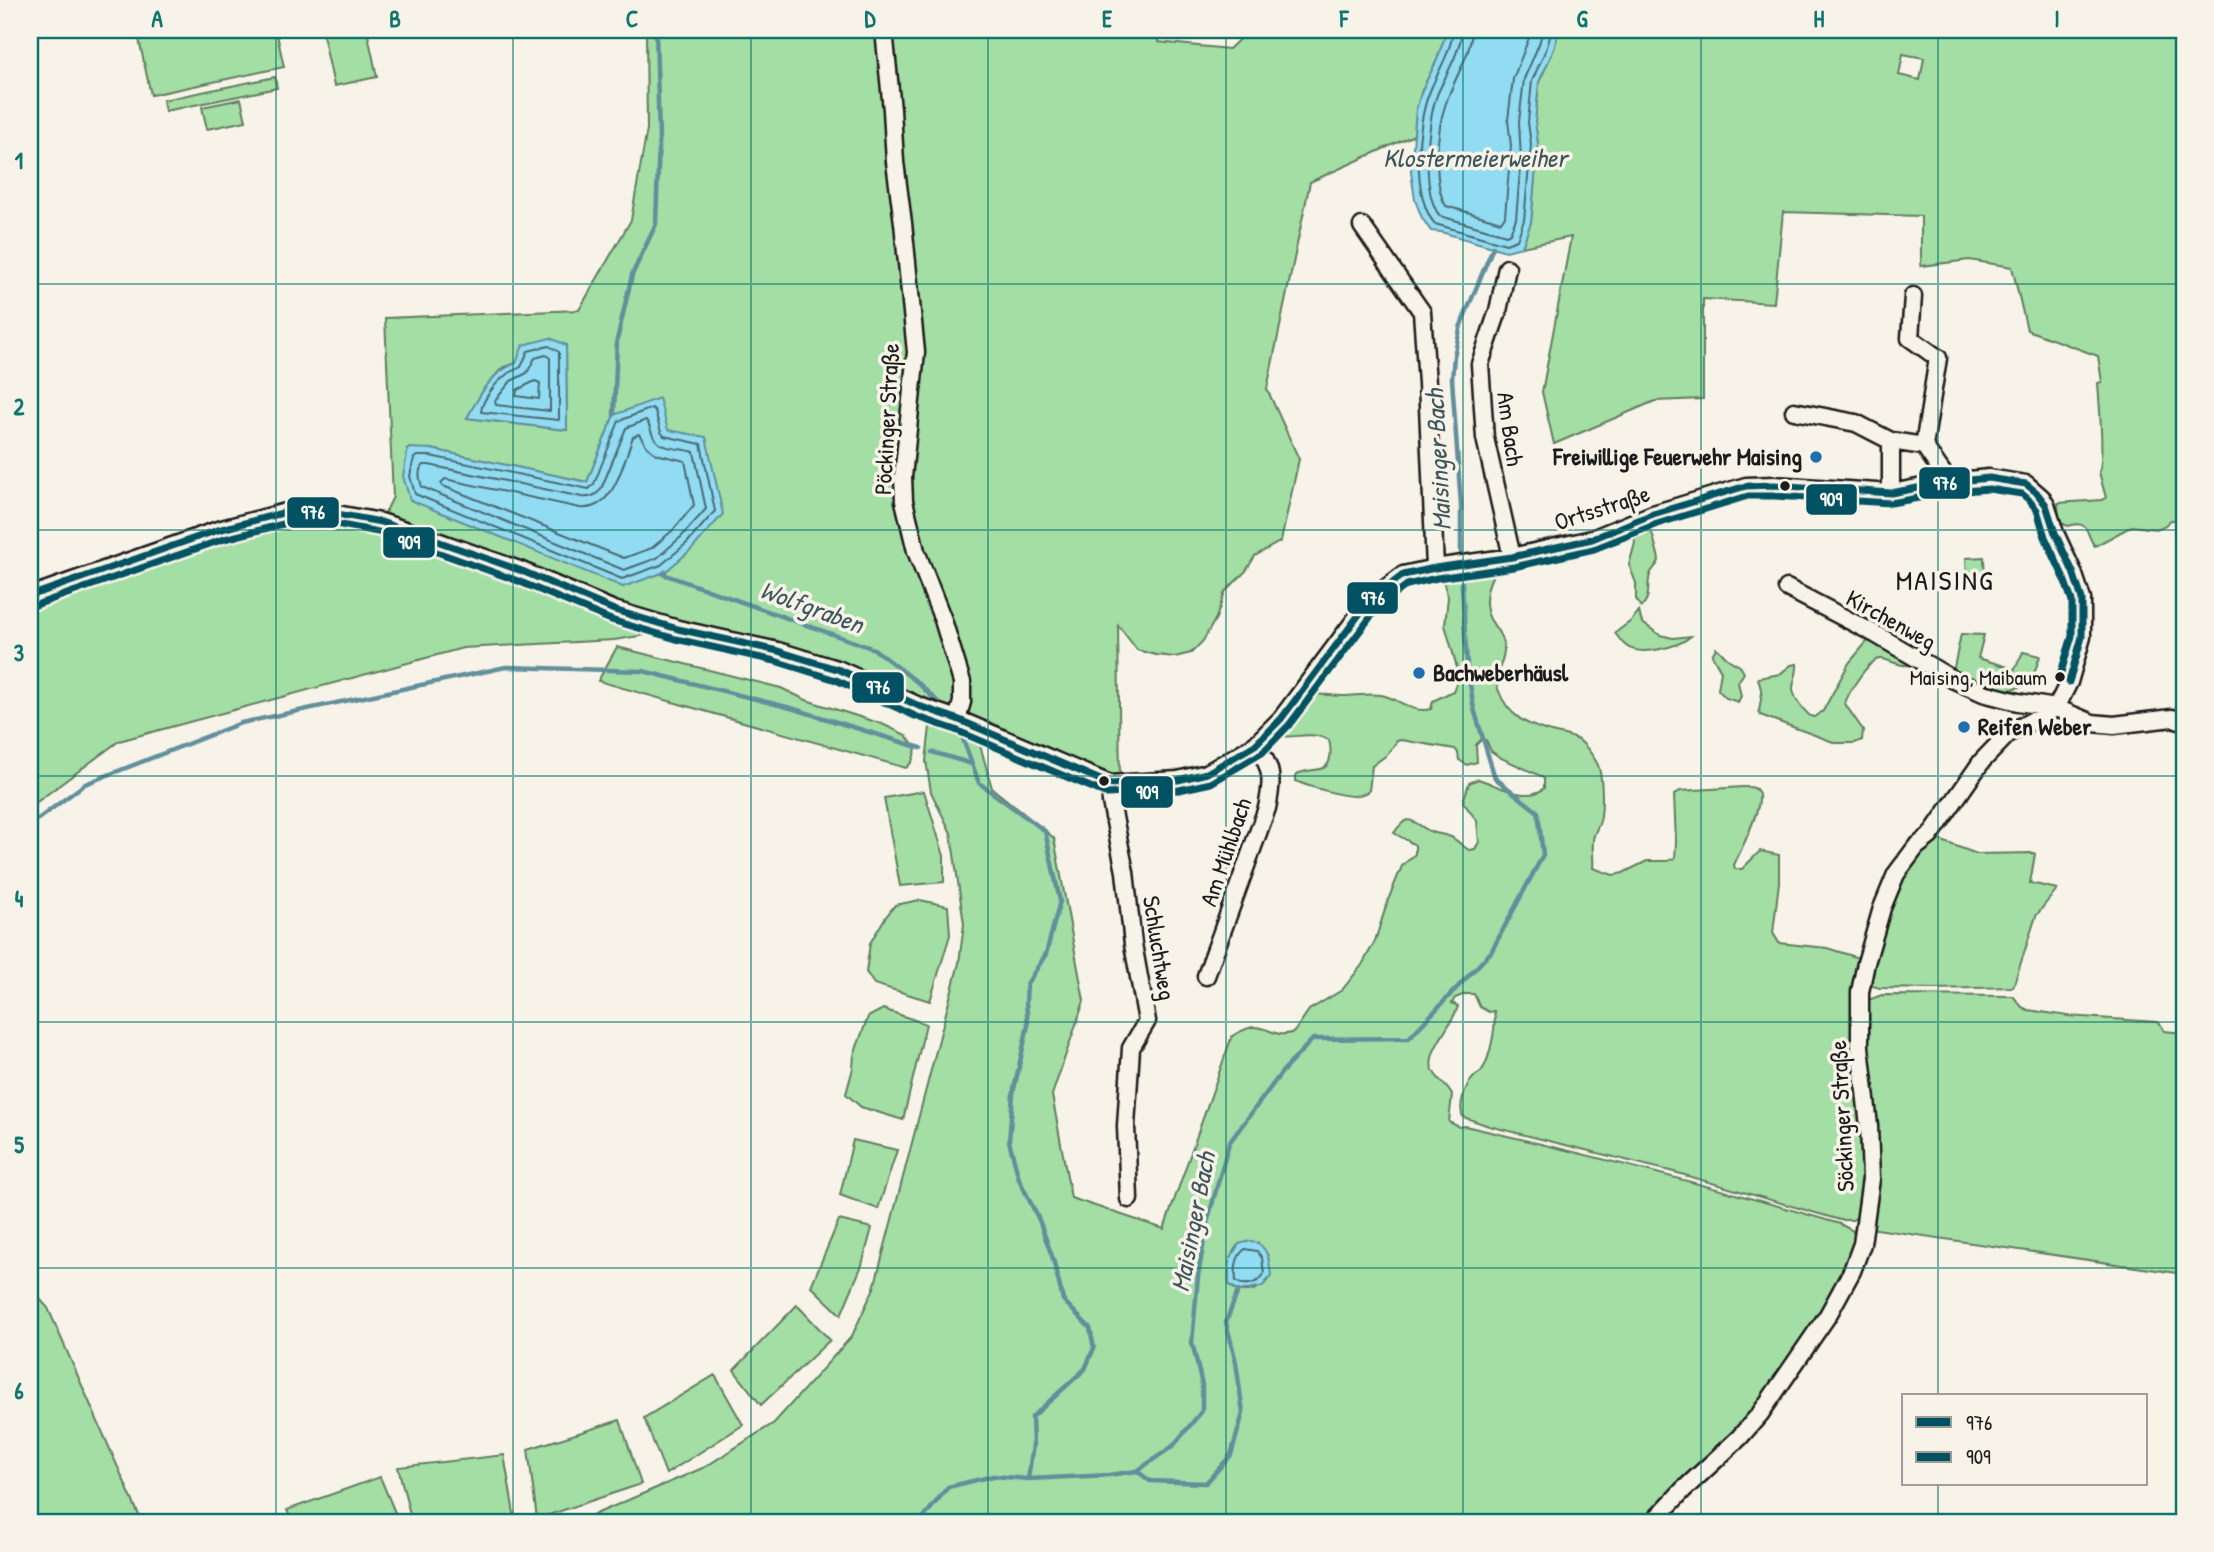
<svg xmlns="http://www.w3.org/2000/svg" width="2214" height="1552" viewBox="0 0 2214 1552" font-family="'Patrick Hand',sans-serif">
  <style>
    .green { fill: #a3dea4; stroke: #607d60; stroke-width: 2; fill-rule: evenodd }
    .water { fill: #91dcf2; stroke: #628f9c; stroke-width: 2 }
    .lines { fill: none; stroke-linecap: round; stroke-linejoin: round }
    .shore { stroke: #4b6972; stroke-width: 2 }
    .stream { stroke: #628f9c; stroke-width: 4.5 }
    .minor-casing { stroke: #1c1c1c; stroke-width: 21 }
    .minor { stroke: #f7f3e8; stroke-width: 16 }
    .bus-1-casing { stroke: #f7f3e8; stroke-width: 12 }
    .bus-2-casing { stroke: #f7f3e8; stroke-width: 12 }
    .bus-1 { stroke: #005262; stroke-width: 7 }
    .bus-2 { stroke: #005262; stroke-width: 7 }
    .grid { fill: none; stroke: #0f766e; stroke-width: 2; stroke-opacity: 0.55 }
    .poi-dot { fill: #1f6fb2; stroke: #f7f3e8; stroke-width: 2.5 }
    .bus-dot { fill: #1c1c1c; stroke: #f7f3e8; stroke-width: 2.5 }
    .labels { text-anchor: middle; stroke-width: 7; stroke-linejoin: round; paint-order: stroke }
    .bus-label { font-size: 22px; fill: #1c1c1c; stroke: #f7f3e8; text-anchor: end }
    .street-label { font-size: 24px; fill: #1c1c1c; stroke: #f7f3e8 }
    .poi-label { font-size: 24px; font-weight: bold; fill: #1c1c1c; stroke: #f7f3e8; text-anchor: start }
    .water-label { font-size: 26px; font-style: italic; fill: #3f565c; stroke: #f7f3e8 }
    .quarter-label { font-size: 28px; letter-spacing: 2px; fill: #1c1c1c; stroke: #f7f3e8 }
    .line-badge { stroke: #f7f3e8; stroke-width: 2.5 }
    .badge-label { font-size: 19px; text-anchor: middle; font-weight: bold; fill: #fff }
    .neatline { fill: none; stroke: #0f766e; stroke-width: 2.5 }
    .grid-label { font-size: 23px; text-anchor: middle; font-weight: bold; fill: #0f766e }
  </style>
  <rect width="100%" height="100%" fill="#f7f3e8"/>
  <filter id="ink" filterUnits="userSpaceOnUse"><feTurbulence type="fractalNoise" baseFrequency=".0143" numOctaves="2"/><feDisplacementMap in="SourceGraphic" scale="14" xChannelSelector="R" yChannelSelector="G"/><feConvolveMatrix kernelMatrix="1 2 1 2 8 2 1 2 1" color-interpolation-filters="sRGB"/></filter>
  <g filter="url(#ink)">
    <path class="green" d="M137,30H276L284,67L151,95Z
      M322,30H367L377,77L334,86Z
      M646,30H1158V42L1229,49L1249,30H1447L1437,60L1422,90L1416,110L1414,135L1310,182L1267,389L1299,459L1281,541L1255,556L1246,571L1225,592L1216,618L1203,641L1191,653L1175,657L1156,655L1137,650L1118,625L1120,783L975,727L992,788L1054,838L1084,1001L1052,1095L1071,1198L1164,1229L1232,1036C1238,1033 1247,1027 1254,1027C1270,1027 1275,1039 1294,1032L1309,1010L1342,990L1362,965L1375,941L1388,900L1402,866L1415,854V845L1394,833C1409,811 1412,822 1429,831C1436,834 1444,834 1451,837C1457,840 1462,846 1469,850L1475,849L1479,842L1477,821L1463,802L1469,783L1478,779C1496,784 1527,804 1544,788V779L1541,776L1501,758L1491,751L1486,740H1481L1476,745L1477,762L1467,765L1459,760L1458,753L1455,749L1401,740L1397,741L1388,754L1372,766L1369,791C1364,794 1359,796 1353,796C1342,796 1306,786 1296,781V775C1308,766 1327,776 1330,758C1331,751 1331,747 1329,740C1306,730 1298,739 1279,736L1277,728L1305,696C1317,692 1330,696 1343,696C1355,696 1368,693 1381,695C1401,699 1411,714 1431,709L1433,701L1453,691L1457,681L1456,664L1445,625L1448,597L1441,574L1498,568C1487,581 1482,603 1490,619C1494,626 1501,634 1503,642C1508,658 1493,672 1498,689C1508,717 1528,726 1555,733C1563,735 1573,736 1580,741C1586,746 1593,756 1597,763C1603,774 1603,808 1600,821C1598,828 1593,834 1593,841C1592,850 1594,859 1593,868L1613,875L1623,873L1647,861H1668L1675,858L1676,842L1674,795L1680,791L1743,787C1749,787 1755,786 1758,792C1765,803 1740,852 1734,865L1735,869H1742L1760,851L1779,855V882L1773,933L1779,943L1827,948L1859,958L1855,1005L1865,1175L1859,1216L1852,1220H1840L1674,1172L1489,1126L1463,1117C1458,1106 1465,1085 1474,1077C1477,1073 1480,1074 1482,1070C1490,1059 1497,1024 1494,1011L1489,1012L1480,1007L1474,994H1465L1455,998L1452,1003L1458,1006C1453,1025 1427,1050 1432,1068C1435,1078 1447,1085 1452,1095L1449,1122L1459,1127L1465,1126C1591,1155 1716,1187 1840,1224L1853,1231L1856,1245L1845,1276L1745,1429L1646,1522H577L705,1467L774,1423L852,1336L874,1288L959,963L964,924L951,833L931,792L926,761L932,710L840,669L678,630L614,640L463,648L119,741L30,807V596L290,511L381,521L393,497L385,318L579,310L631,220L647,129ZM566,345L567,430L467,418L485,387L502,368ZM614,415L667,430L623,587L408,449H431L587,482ZM1258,1243L1268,1256L1270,1278C1260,1291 1242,1296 1229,1285C1228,1270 1228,1256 1239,1244Z
      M1559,30H2184V618L2180,617L2178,610L2180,568L2179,520H2171L2164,526L2156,529L2132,526L2095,546C2085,535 2091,519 2068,526L2059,522L2058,503L2102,500L2106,498L2099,472C2105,459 2099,401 2098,383L2102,382L2098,356L2027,330L2012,267L1969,260L1921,266V216L1783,212L1774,303L1703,299V399L1655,401L1554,444L1542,392L1571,237L1522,247L1531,222L1538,144L1535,122L1539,82L1554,49ZM1903,54L1924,58L1920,80L1899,75Z
      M275,77L277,88L165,111L163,100Z
      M241,99L246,121L207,129L202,107Z
      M1643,531L1652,533C1653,536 1659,558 1659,560C1658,566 1652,568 1650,575C1646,587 1652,597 1641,607L1636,599V583L1629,565L1635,543L1634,534Z
      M1984,557L1985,583L1967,584L1966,558Z
      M1639,611L1641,620L1644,624L1660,635L1673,638L1691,636C1679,647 1640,657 1626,646C1622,643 1618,637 1615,633L1631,621Z
      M1961,634L1984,635L1978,658L2015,669L2023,652L2040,656L2035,671L2028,685L2005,691L1953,672Z
      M1870,638L1911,663L1910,665C1898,667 1892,660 1881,659C1869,658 1849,692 1845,703L1847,707L1863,730L1862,740L1855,743H1836L1760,715L1759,711L1762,693L1758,678L1780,674L1791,665L1797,664C1798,673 1793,681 1793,689C1794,699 1804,710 1810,716L1814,717L1823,711L1849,663Z
      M617,647L781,688L806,700L882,724L906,735L916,749L912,762L906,768L598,681Z
      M1716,648C1722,651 1723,656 1728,659C1736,665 1740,663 1744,673L1738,682L1741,696L1738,702L1726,698L1718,690L1721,671L1712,655Z
      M924,791L944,856V882L900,886L884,798Z
      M1934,838L1977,854L2034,853L2035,854L2030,883L2057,889L2036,916L2013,987L1934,989L1880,988L1869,985L1891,901L1898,881Z
      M920,900L948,906L950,935L930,1001L874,984L866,972L870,943L885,918L895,905Z
      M1882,995L2013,996L2022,1007L2028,1010L2068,1016L2157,1022L2161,1025L2164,1031L2184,1033V1274L1869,1228L1865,1009L1868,1000Z
      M883,1009L926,1024L903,1120L861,1107L846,1094L853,1068L854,1055L868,1017Z
      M853,1140L897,1150L878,1209L840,1195Z
      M839,1220L872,1228L862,1265L841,1315L811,1286Z
      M30,1288L48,1308L142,1522H30Z
      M797,1305L830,1340L761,1405L734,1370Z
      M715,1375L743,1425L666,1474L644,1418Z
      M620,1420L641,1484L537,1519L528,1449Z
      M504,1455L515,1519L486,1522H412L398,1467Z
      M380,1477L399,1522H292L287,1510Z"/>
    <path class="water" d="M1447,30H1559L1554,49L1539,82L1535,122L1538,144L1531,222L1522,247L1506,251L1441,232L1431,231L1422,218L1415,200L1411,172L1414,135L1416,110L1422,90L1437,60Z
      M550,338L566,345L567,430L467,418C480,395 491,372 516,363L523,345Z
      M659,398L668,430L706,437L723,514L692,549L665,572L623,587L410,500L403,476L408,448L431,449L587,482L614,415Z
      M1250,1241C1268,1244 1269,1259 1271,1275L1263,1286L1240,1291L1229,1285V1260L1239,1244Z"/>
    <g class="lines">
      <path class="shore" d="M1453,30C1451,52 1438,71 1430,91C1416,123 1412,197 1435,224L1506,244L1517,240L1524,220L1531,145L1528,122L1532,81L1547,47L1552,30
        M1462,30C1460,53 1446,74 1437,95C1427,121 1421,194 1440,216L1506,235L1510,233L1516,219L1521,159L1519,122L1524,79L1539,44L1543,30
        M1472,30C1471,56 1454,78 1446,103C1437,127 1432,183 1446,206L1501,222L1505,216L1511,146L1508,120L1513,79L1532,30
        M549,346L559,352V420L481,412C482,400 496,382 506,375C510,371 516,370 521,367L528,351Z
        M546,355L550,358V411L496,405L495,401L498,397L511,381L527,373L535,358Z
        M535,381L540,383L539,399L516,396L517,390Z
        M652,408L655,411L661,432L664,436L701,444L715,511L687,543L661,565L622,579L415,494L410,476L414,458L417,456H430L589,489L594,484L619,421Z
        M646,420C651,426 650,434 656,440C664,450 683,448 694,452L706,509L681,537L657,558L624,570L422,487C420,480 417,471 423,465H429L582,497C591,498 598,495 602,487L626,428Z
        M639,434L647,447L656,454L685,461L694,505L673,530L652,548L624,558L443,486L441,483L445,479L580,508C615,511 623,462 633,437Z
        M1245,1249L1257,1251L1262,1258L1264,1274C1259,1283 1245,1288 1236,1281C1235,1269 1235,1257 1245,1249Z"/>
      <path class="stream" d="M614,415L617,340L632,275L656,224L659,139L656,30
        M1461,561V505L1452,379L1454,356L1461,325L1493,247
        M665,572L663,574L874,649L917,682L938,702
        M959,728L979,783L1045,831L1060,901L1046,954L1027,984L1026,1002L1028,1025L1013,1094L1009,1141L1019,1179L1039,1220L1053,1259L1063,1300L1090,1328L1094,1348L1085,1369L1032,1417L1033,1445L1028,1479
        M932,752L972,764
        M30,825L85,784L241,723L506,667L643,671L791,708L921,748
        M1137,1471L1150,1481L1206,1483L1231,1455L1243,1413L1236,1362L1226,1322L1238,1291
        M920,1522L948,1487L993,1476L1028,1479L1109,1475L1137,1471L1173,1446L1202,1411V1385L1192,1342L1198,1276L1207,1223L1229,1143L1282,1072L1313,1039L1409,1038L1491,952L1543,855L1538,812L1495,778L1474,709L1467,666L1461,570"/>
      <g class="minor-casing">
        <path id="minor" d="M884,30L892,110L895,162L903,223L916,352L903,477L904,501L916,551L943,620L962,682V702L957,719
          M1362,226L1422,312L1427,383L1435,568
          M1507,268L1498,311L1480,364L1485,438L1512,557
          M1913,296L1910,338L1938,358L1924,446L1949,482
          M1794,411L1856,423L1891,441V493
          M1891,441L1924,446
          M1787,588L1877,635L1952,679L1983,693L2018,702L2056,708L2092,723L2114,725L2172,718L2184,721
          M30,596L218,530L290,511L337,514L381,522L437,541L522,571L614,610L678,629L778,651L840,670L919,706L957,719L1110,784L1178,780L1207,773L1255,745L1281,719L1370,600L1403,575L1435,568L1512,557L1592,539L1653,514L1746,486L1774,485L1891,493L1949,482L1989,478L2026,484L2041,497L2046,505L2055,533L2073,572L2082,599V637L2069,682L2056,708
          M1110,784L1111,802L1125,872L1133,944L1147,1021L1131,1048L1126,1126L1129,1199
          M1206,976L1267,808C1273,780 1273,767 1255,745
          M1653,1522L1683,1490L1739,1438L1760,1414L1828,1315L1852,1271L1862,1244L1871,1179L1869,1126L1860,1047V992L1866,963L1882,908L1896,874L1916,847L1930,836L1982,761L2009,733L2056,708"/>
      </g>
      <use href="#minor" class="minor"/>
      <g class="bus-1-casing">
        <path id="bus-1" d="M30,596L218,530L290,511L337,514L381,522L437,541L522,571L614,610L678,629L778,651L840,670L919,706L957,719L1110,784L1178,780L1207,773L1255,745L1281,719L1370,600L1403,575L1435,568L1512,557L1592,539L1653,514L1746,486L1774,485L1891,493L1949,482L1989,478L2026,484L2036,492L2046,505L2055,533L2073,572L2082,599V637L2069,682"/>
      </g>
      <g class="bus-2-casing">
        <path id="bus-2" d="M33,606L221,540L291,522L336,524L378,532L434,551L518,581L611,620L676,639L775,661L836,680L915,716L953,729L1107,794L1179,790L1211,783L1262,753L1289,725L1378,607L1407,585L1437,578L1514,567L1594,549L1657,524L1748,496H1774L1891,503L1951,492L1989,489L2022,494L2028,499L2037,510L2045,537L2063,576L2072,601V636L2059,679"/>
      </g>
      <use href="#bus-1" class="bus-1"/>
      <use href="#bus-2" class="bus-2"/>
    </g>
  </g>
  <path class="grid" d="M276,30V1522M513,30V1522M751,30V1522M988,30V1522M1226,30V1522M1463,30V1522M1701,30V1522M1938,30V1396M30,284H2184M30,530H2184M30,776H2184M30,1022H2184M30,1268H2184M1938,1484V1522"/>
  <g class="poi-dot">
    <circle cx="1816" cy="457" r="7"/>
    <circle cx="1419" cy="673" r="7"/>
    <circle cx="1964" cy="727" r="7"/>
  </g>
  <g class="bus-dot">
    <circle cx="1785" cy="486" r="6"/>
    <circle cx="2060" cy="677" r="6"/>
    <circle cx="1104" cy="781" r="6"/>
  </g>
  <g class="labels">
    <g class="bus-label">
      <text x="2047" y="685">Maising, Maibaum</text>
    </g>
    <g class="street-label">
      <text transform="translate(887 419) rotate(-87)" y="8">Pöckinger Straße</text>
      <text transform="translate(1510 429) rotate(82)" y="8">Am Bach</text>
      <text transform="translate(1602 508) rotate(-18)" y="8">Ortsstraße</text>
      <text transform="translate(1891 620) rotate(29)" y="8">Kirchenweg</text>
      <text transform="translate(1226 852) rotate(-71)" y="8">Am Mühlbach</text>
      <text transform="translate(1159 948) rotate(81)" y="8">Schluchtweg</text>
      <text transform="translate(1842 1116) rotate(-93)" y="8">Söckinger Straße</text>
    </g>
    <g class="poi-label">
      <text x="1802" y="465" text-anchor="end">Freiwillige Feuerwehr Maising</text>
      <text x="1433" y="681">Bachweberhäusl</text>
      <text x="1978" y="735">Reifen Weber</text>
    </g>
    <g class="water-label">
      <text x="1475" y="167">Klostermeierweiher</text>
      <text transform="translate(1438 460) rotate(-93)" y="9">Maisinger Bach</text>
      <text transform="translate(812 607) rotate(20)" y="9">Wolfgraben</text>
      <text transform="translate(1193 1222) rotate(-79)" y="9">Maisinger Bach</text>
    </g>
    <g class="quarter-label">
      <text x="1945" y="590">MAISING</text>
    </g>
  </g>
  <g class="line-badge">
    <rect x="1918" y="466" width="53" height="34" rx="7" fill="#005262"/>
    <rect x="1805" y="483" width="53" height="33" rx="7" fill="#005262"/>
    <rect x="286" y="496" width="54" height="33" rx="7" fill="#005262"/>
    <rect x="382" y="526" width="54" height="33" rx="7" fill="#005262"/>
    <rect x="1346" y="581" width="53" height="34" rx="7" fill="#005262"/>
    <rect x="851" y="671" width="54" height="33" rx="7" fill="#005262"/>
    <rect x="1120" y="775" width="54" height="34" rx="7" fill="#005262"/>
  </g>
  <g class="badge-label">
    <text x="1945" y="490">976</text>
    <text x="1831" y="506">909</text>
    <text x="313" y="519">976</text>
    <text x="409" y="549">909</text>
    <text x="1373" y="605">976</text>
    <text x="878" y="694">976</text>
    <text x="1147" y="799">909</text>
  </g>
  <rect width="2214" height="1552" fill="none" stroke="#f7f3e8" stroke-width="77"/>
  <rect x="1902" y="1394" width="245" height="91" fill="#f7f3e8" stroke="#9f9d96" stroke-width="2"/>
  <rect x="1916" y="1417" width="35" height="10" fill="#005262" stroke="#9f9d96" stroke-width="2"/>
  <text x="1966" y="1430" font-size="21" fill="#1c1c1c">976</text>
  <rect x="1916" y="1452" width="35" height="10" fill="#005262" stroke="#9f9d96" stroke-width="2"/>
  <text x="1966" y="1464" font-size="21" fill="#1c1c1c">909</text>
  <rect x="38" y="38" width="2138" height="1476" class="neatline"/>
  <g class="grid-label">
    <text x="157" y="27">A</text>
    <text x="395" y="27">B</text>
    <text x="632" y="27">C</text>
    <text x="870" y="27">D</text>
    <text x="1107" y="27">E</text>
    <text x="1344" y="27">F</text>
    <text x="1582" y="27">G</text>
    <text x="1819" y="27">H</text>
    <text x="2057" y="27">I</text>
    <text x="19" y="169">1</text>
    <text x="19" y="415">2</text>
    <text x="19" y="661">3</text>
    <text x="19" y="907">4</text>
    <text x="19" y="1153">5</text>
    <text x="19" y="1399">6</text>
  </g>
</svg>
